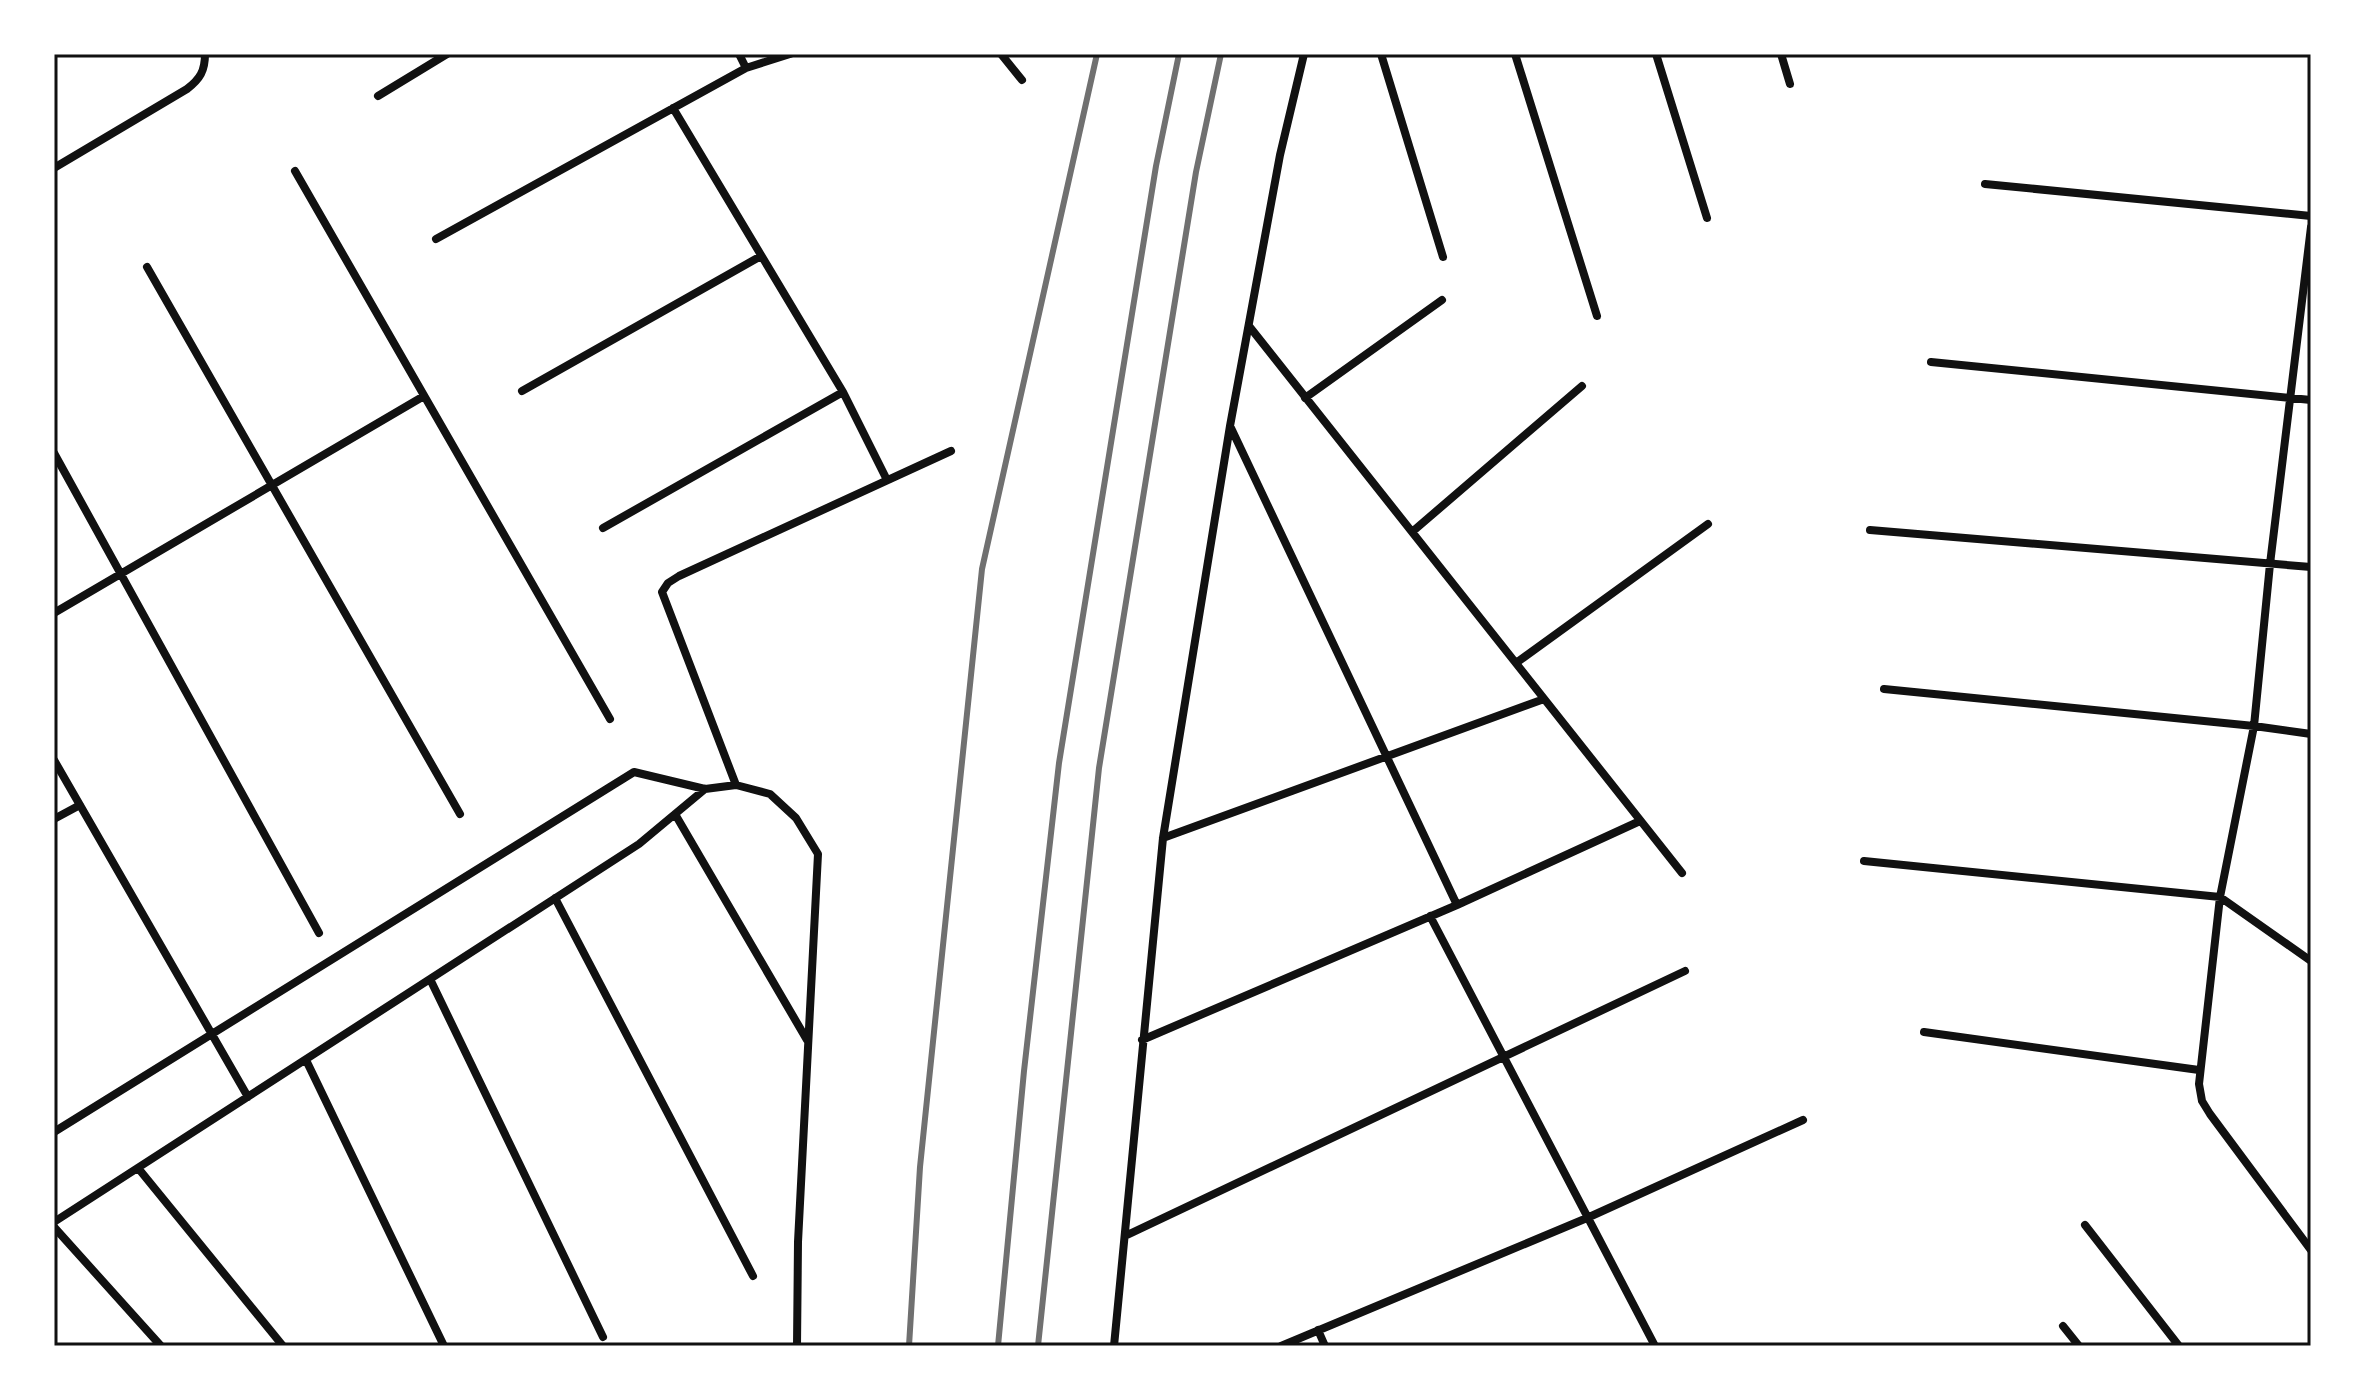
<svg xmlns="http://www.w3.org/2000/svg" width="2365" height="1400" viewBox="0 0 2365 1400" font-family="'Crimson Pro',serif">
  <style>
    .lines { fill: none; stroke-linecap: round; stroke-linejoin: round }
    .minor { stroke: #111; stroke-width: 8 }
    .rail { stroke: #707070; stroke-width: 6 }
    .neatline { fill: none; stroke: #111; stroke-width: 3 }
  </style>
  <rect width="100%" height="100%" fill="#fff"/>
  <g class="lines">
    <path class="minor" d="M739,54L746,68
      M1001,54L1022,80
      M1381,54L1443,257
      M1515,54L1597,316
      M1656,54L1707,218
      M1781,54L1790,84
      M378,96L447,54
      M673,108L843,392L887,480
      M54,168L187,89C200,79 205,71 205,54
      M295,171L610,719
      M1985,184L2311,216
      M2311,227L2270,564L2254,726L2220,897L2199,1084L2202,1101L2210,1114L2311,1250
      M436,239L746,68L790,54
      M147,267L460,814
      M1249,326L1682,873
      M1931,362L2311,400
      M522,391L761,256
      M1305,398L1442,300
      M1231,428L1457,905
      M54,453L319,933
      M603,528L843,392
      M1870,530L2311,567
      M1412,532L1582,386
      M54,613L424,396
      M1516,663L1708,524
      M1884,689L2254,726L2311,734
      M54,760L248,1097
      M736,785L662,592L668,583L679,576L951,451
      M675,814L807,1040
      M54,819L80,805
      M1163,838L1544,699
      M1864,861L2220,897L2311,961
      M555,898L753,1276
      M1430,916L1654,1344
      M430,979L603,1337
      M1924,1032L2199,1070
      M1142,1040L1457,905L1640,821
      M306,1060L444,1346
      M54,1132L634,772L705,789L736,785L770,794L796,818L818,854L798,1242L797,1346
      M138,1168L283,1346
      M54,1222L639,844L705,789
      M2085,1225L2179,1346
      M54,1227L161,1346
      M1125,1236L1685,971
      M2063,1326L2079,1346
      M1318,1330L1325,1346
      M1114,1346L1163,838L1230,426L1280,155L1304,54
      M1281,1346L1587,1218L1803,1120"/>
    <path class="rail" d="M909,1346L920,1167L982,569L1097,54
      M998,1346L1024,1071L1059,763L1156,166L1179,54
      M1038,1346L1099,768L1196,172L1221,54"/>
  </g>
  <rect width="2365" height="1400" fill="none" stroke="#ffffff" stroke-width="112"/>
  <rect x="56" y="56" width="2253" height="1288" class="neatline"/>
</svg>
